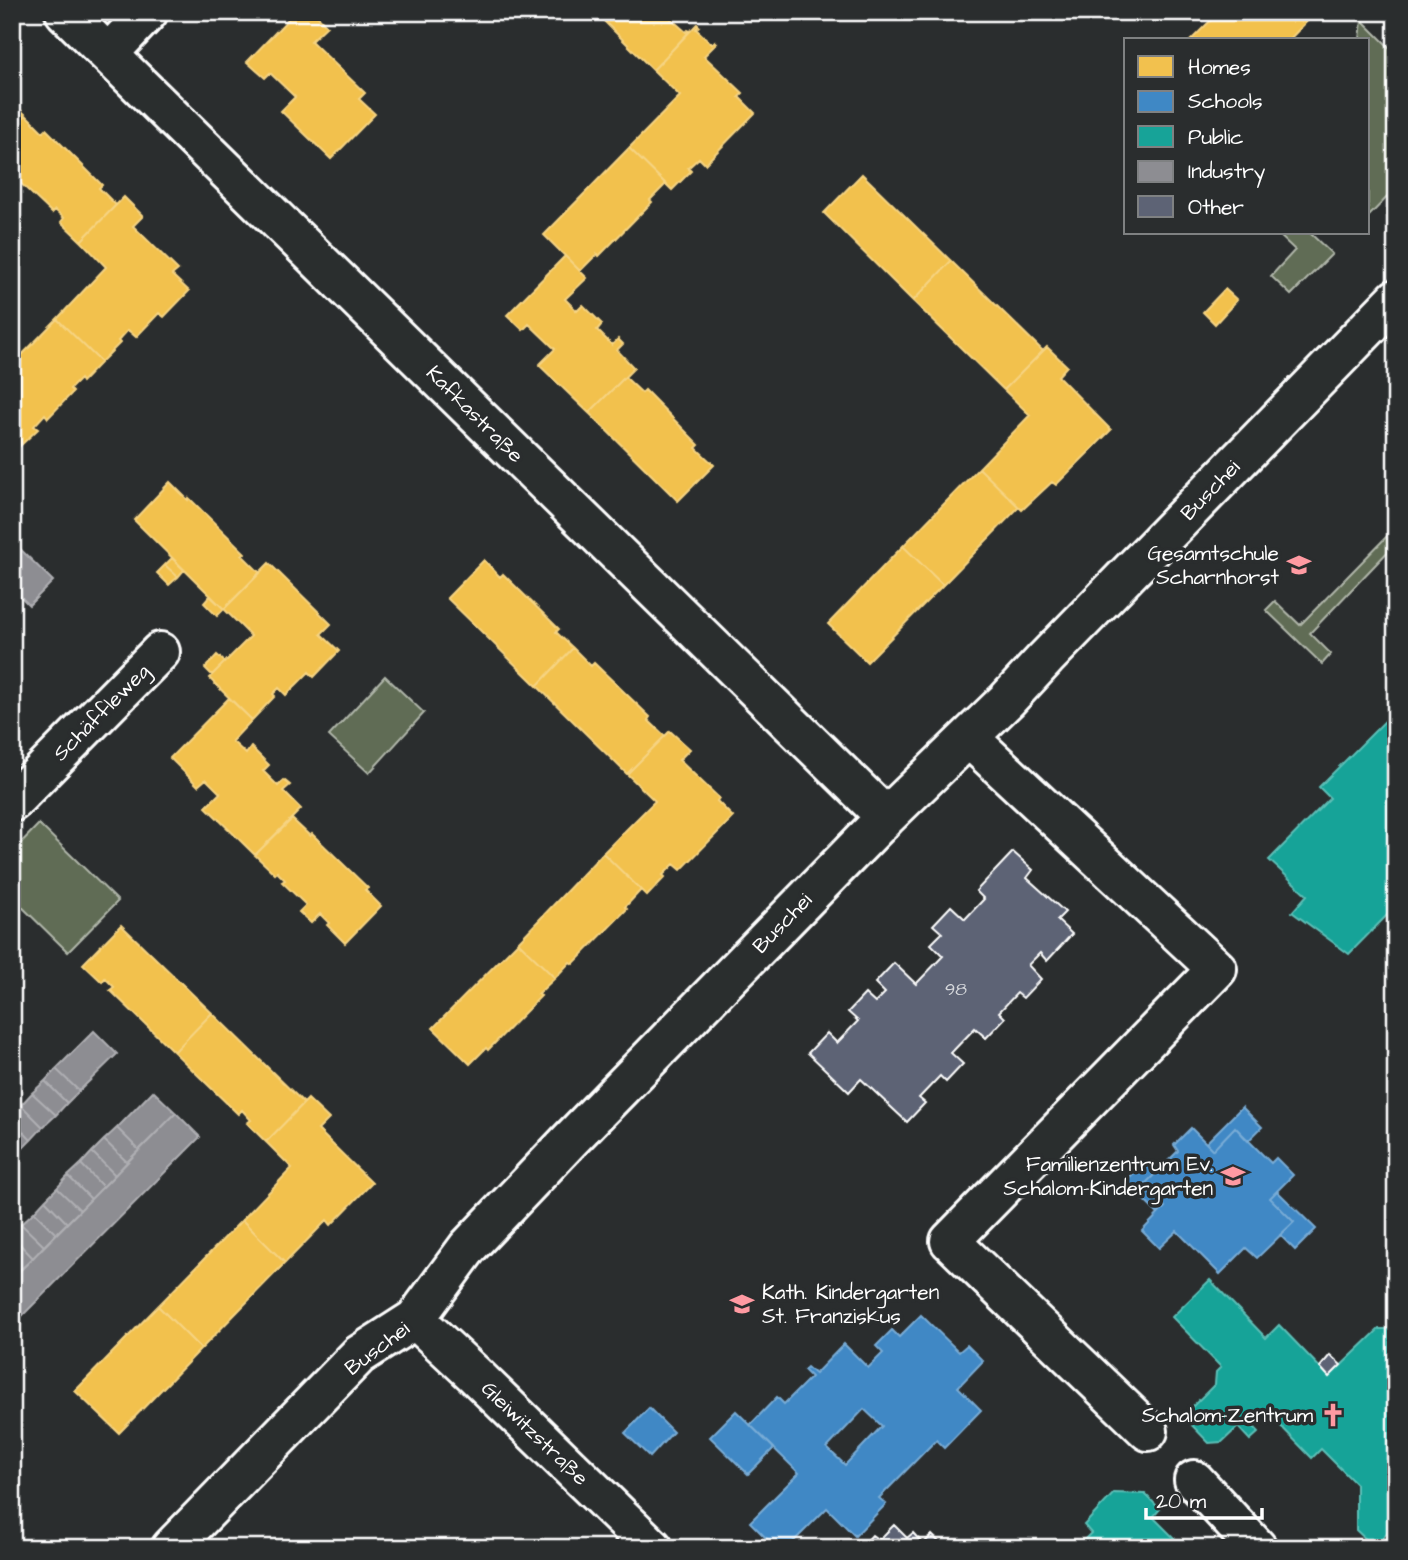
<svg xmlns="http://www.w3.org/2000/svg" width="1408" height="1560" viewBox="0 0 1408 1560" font-family="'Architects Daughter',sans-serif">
  <style>
    .green { fill: #606c54; stroke: #b0b6aa; stroke-width: 2 }
    .homes { fill: #f2c14e; stroke: #f6d483; stroke-width: 2 }
    .schools { fill: #3f88c5; stroke: #79acd6; stroke-width: 2; fill-rule: evenodd }
    .public { fill: #17a398; stroke: #5dbfb7; stroke-width: 2 }
    .industry { fill: #8d8d92; stroke: #afafb3; stroke-width: 2 }
    .building { fill: #5d6375; stroke: #fff; stroke-width: 2 }
    .lines { fill: none; stroke-linecap: round; stroke-linejoin: round }
    .minor-casing { stroke: #fff; stroke-width: 44 }
    .minor { stroke: #2a2d2e; stroke-width: 38 }
    .labels { text-anchor: middle; stroke-width: 7; stroke-linejoin: round; paint-order: stroke }
    .number-label { font-size: 18px; fill: #d6d8dc }
    .street-label { font-size: 21px; fill: #fff; stroke: #2a2d2e }
    .poi-label { font-size: 21px; fill: #fff; stroke: #2a2d2e; text-anchor: end }
  </style>
  <rect width="100%" height="100%" fill="#2a2d2e"/>
  <filter id="ink" filterUnits="userSpaceOnUse"><feTurbulence type="fractalNoise" baseFrequency=".0143" numOctaves="2"/><feDisplacementMap in="SourceGraphic" scale="14" xChannelSelector="R" yChannelSelector="G"/><feConvolveMatrix kernelMatrix="1 2 1 2 8 2 1 2 1" color-interpolation-filters="sRGB"/></filter>
  <g filter="url(#ink)">
    <path class="green" d="M1362,20L1396,54V188L1368,217V40H1360Z
      M1277,233H1310L1332,254L1291,295L1271,276L1295,250Z
      M1396,527V543L1310,633L1331,654L1322,664L1266,610L1275,601L1300,625Z
      M385,676L424,713L369,773L329,736Z
      M39,824L118,901L68,952L12,897V852Z"/>
    <path class="homes" d="M295,12H314L327,26L311,41L365,93L359,99L375,114L331,159L281,111L295,97L270,73L265,78L247,62Z
      M595,12H670L672,14L669,17L686,32L688,30L690,31L653,70Z
      M1219,12H1316L1289,40H1191Z
      M697,24L699,26L696,29L712,44L715,41L717,43L704,56L743,93L739,97L755,113L705,164L699,158L688,168L691,171L672,190L629,148L680,96L653,70Z
      M12,102L26,115L12,129Z
      M26,115L43,132L46,129L102,185L99,188L116,205L81,241L61,222L64,218L55,210L52,213L16,179L19,175L12,169V129Z
      M629,148L666,184L650,200L652,202L599,256L597,254L580,271L544,235Z
      M862,174L951,261L913,301L824,213Z
      M124,197L143,216L133,226L178,270L172,275L189,291L164,317L159,313L136,337L128,330L118,341L120,343L101,362L57,319L106,267L81,241Z
      M565,256L587,278L565,299L577,311L583,305L602,324L597,330L612,345L618,339L623,344L617,350L634,368L589,413L539,365L555,349L529,324L523,330L507,315Z
      M951,261L1043,351L1004,390L913,301Z
      M1225,289L1237,300L1215,324L1203,312Z
      M57,319L101,362L82,382L80,379L70,389L73,392L48,418L45,414L34,426L38,429L19,447L12,441V365Z
      M1047,347L1067,366L1058,376L1111,430L1056,485L1052,482L1022,510L979,468L1030,415L1004,390Z
      M625,377L642,393L645,390L699,445L696,448L714,465L678,501L589,413Z
      M979,468L1019,507L943,585L903,546Z
      M170,482L188,500L189,498L245,553L242,555L260,573L224,609L134,520Z
      M903,546L943,585L867,662L828,624Z
      M172,558L184,570L178,577L165,565Z
      M484,560L500,577L503,574L559,629L556,632L573,648L537,686L447,598Z
      M269,563L331,624L321,634L339,651L314,677L309,672L286,695L279,688L273,694L275,696L252,720L209,678L251,636L224,609Z
      M165,565L178,577L169,585L157,573Z
      M210,596L224,609L217,616L204,603Z
      M573,648L591,666L594,663L650,717L648,720L665,736L627,774L537,686Z
      M217,655L225,662L212,675L205,668Z
      M229,698L252,720L232,741L246,754L251,747L269,765L263,771L278,786L284,780L290,785L283,791L301,809L255,855L206,807L220,793L206,779L198,786L170,758Z
      M670,731L690,749L679,760L719,798L717,801L733,817L681,870L674,864L663,875L665,877L647,896L603,853L655,801L627,774Z
      M292,819L310,836L312,834L368,888L365,890L381,906L345,943L327,925L329,923L320,914L311,923L299,912L306,905L282,882L285,880L277,872L275,874L255,855Z
      M603,853L641,890L625,907L627,909L573,964L570,962L555,978L518,942Z
      M121,925L212,1013L174,1052L110,990L114,987L105,978L102,982L83,964Z
      M518,942L555,978L538,994L541,996L488,1050L486,1048L470,1064L433,1028Z
      M212,1013L304,1103L266,1142L247,1123L251,1120L242,1110L238,1114L174,1052Z
      M308,1099L329,1119L318,1130L372,1183L331,1225L327,1220L285,1263L242,1220L292,1168L266,1142Z
      M242,1220L285,1263L201,1349L158,1306Z
      M158,1306L201,1349L119,1433L75,1391Z"/>
    <path class="schools" d="M1242,1107L1262,1127L1248,1141L1235,1127L1213,1150L1206,1143Z
      M1235,1127L1271,1163L1276,1158L1293,1175L1270,1198L1294,1222L1257,1258L1246,1248L1220,1274L1177,1231L1159,1248L1142,1231L1165,1207L1143,1186L1178,1151L1174,1145L1191,1128L1213,1150Z
      M1145,1161L1157,1172L1143,1186L1165,1207L1158,1214L1125,1182Z
      M1277,1191L1316,1229L1295,1250L1280,1235L1294,1222L1270,1198Z
      M921,1315L959,1352L967,1345L983,1361L958,1387L981,1410L944,1448L936,1440L879,1498L886,1504L855,1536L827,1508L787,1548H776L750,1522L799,1473L750,1425L777,1397L784,1404L811,1377L804,1370L807,1367L815,1374L844,1344L868,1368L883,1353L876,1346L892,1330L899,1337ZM864,1409L882,1426L845,1465L827,1448Z
      M649,1408L673,1432L650,1457L625,1433Z
      M736,1411L774,1448L748,1474L710,1437Z"/>
    <path class="public" d="M1396,710V906L1349,954L1292,912L1307,895L1269,860L1330,798L1319,787Z
      M1210,1280L1266,1338L1279,1325L1329,1377L1379,1329H1394L1396,1331V1523L1374,1547L1356,1530V1484L1321,1449L1312,1458L1268,1413L1254,1427L1259,1432L1250,1440L1238,1427L1222,1442L1209,1443L1183,1416L1215,1384L1216,1372L1221,1367L1172,1317Z
      M1114,1493L1145,1494L1160,1509L1153,1517L1184,1548H1076L1091,1533L1084,1525Z"/>
    <path class="industry" d="M12,541L53,581L29,605L12,588Z
      M94,1031L117,1054L79,1091L56,1069Z
      M56,1069L79,1091L67,1103L45,1081Z
      M45,1081L67,1103L56,1115L32,1093Z
      M153,1091L176,1113L139,1150L117,1128Z
      M32,1093L56,1115L43,1127L21,1105Z
      M21,1105L43,1127L31,1140L12,1120V1113Z
      M176,1113L200,1137L12,1326V1279Z
      M12,1120L31,1140L20,1151L12,1143Z
      M117,1128L139,1150L127,1162L104,1140Z
      M104,1140L127,1162L115,1175L92,1152Z
      M92,1152L115,1175L103,1187L81,1164Z
      M81,1164L103,1187L91,1199L68,1176Z
      M68,1176L91,1199L80,1210L57,1188Z
      M57,1188L80,1210L67,1223L45,1200Z
      M45,1200L67,1223L56,1234L34,1212Z
      M34,1212L56,1234L44,1246L21,1224Z
      M21,1224L44,1246L33,1258L12,1236V1233Z
      M12,1236L33,1258L20,1270L12,1262Z"/>
    <path class="building" d="M1013,852L1033,870L1027,878L1065,912L1057,920L1072,934L1047,961L1040,953L1028,965L1041,979L1023,998L1017,993L999,1012L1005,1018L986,1038L975,1028L951,1053L963,1064L946,1082L940,1076L919,1098L925,1103L907,1122L861,1079L849,1092L808,1053L827,1033L837,1043L858,1021L848,1012L865,994L875,1003L885,993L875,983L894,963L916,984L943,956L931,944L942,933L933,925L951,906L965,919L984,899L976,891Z
      M1330,1355L1341,1365L1329,1377L1320,1367Z
      M894,1525L907,1538L913,1533L923,1544L932,1535L945,1548H864L862,1546L872,1535L879,1540Z"/>
    <g class="lines">
      <g class="minor-casing">
        <path id="minor" d="M65,12L886,817
          M108,54L148,12
          M969,738L1217,969L950,1241L1148,1431
          M12,802L160,652
          M415,1319L474,1374L653,1548
          M1194,1480L1257,1548
          M171,1548L359,1355L415,1319L468,1247L570,1140L886,817L1007,700L1046,658L1396,299"/>
      </g>
      <use href="#minor" class="minor"/>
    </g>
  </g>
  <defs>
    <g id="school-bare" transform="scale(1.89)"><path d="M0-5L7-2L0 1L-7-2ZM-4 1L0 2.5L4 1V4Q0 6-4 4Z" fill="#ff9aa2" stroke="#2a2d2e" stroke-width="2.5" paint-order="stroke"/></g>
    <g id="church-bare" transform="scale(1.89)"><path d="M-1.2-6h2.4v3.5h3.3v2.4h-3.3V6h-2.4V-.1h-3.3v-2.4h3.3Z" fill="#ff9aa2" stroke="#2a2d2e" stroke-width="2.5" paint-order="stroke"/></g>
  </defs>
  <g fill-rule="evenodd">
    <use href="#school-bare" x="1299" y="565"/>
    <use href="#school-bare" x="1233" y="1176"/>
    <use href="#school-bare" x="742" y="1304"/>
    <use href="#church-bare" x="1333" y="1415"/>
  </g>
  <g class="labels">
    <g class="number-label">
      <text x="956" y="995">98</text>
    </g>
    <g class="street-label">
      <text transform="translate(475 414) rotate(45)" y="7">Kafkastraße</text>
      <text transform="translate(1210 490) rotate(-46)" y="7">Buschei</text>
      <text transform="translate(101 712) rotate(-45)" y="7">Schäffleweg</text>
      <text transform="translate(782 923) rotate(-46)" y="7">Buschei</text>
      <text transform="translate(377 1348) rotate(-37)" y="7">Buschei</text>
      <text transform="translate(535 1433) rotate(44)" y="7">Gleiwitzstraße</text>
    </g>
    <g class="poi-label">
      <text x="1279" y="560">Gesamtschule<tspan x="1279" dy="24">Scharnhorst</tspan></text>
      <text x="1213" y="1171">Familienzentrum Ev.<tspan x="1213" dy="24">Schalom-Kindergarten</tspan></text>
      <text x="762" y="1299" text-anchor="start">Kath. Kindergarten<tspan x="762" dy="24">St. Franziskus</tspan></text>
      <text x="1313" y="1422">Schalom-Zentrum</text>
    </g>
  </g>
  <rect width="1408" height="1560" fill="none" stroke="#2a2d2e" stroke-width="42"/>
  <rect x="21" y="21" width="1366" height="1518" fill="none" stroke="#fff" stroke-width="2.5" filter="url(#ink)"/>
  <rect x="1124" y="38" width="245" height="196" fill="#2a2d2e" stroke="#7f8182" stroke-width="2"/>
  <rect x="1138" y="56" width="35" height="21" fill="#f2c14e" stroke="#7f8182" stroke-width="2"/>
  <text x="1188" y="74" font-size="21" fill="#ffffff">Homes</text>
  <rect x="1138" y="91" width="35" height="21" fill="#3f88c5" stroke="#7f8182" stroke-width="2"/>
  <text x="1188" y="108" font-size="21" fill="#ffffff">Schools</text>
  <rect x="1138" y="126" width="35" height="21" fill="#17a398" stroke="#7f8182" stroke-width="2"/>
  <text x="1188" y="144" font-size="21" fill="#ffffff">Public</text>
  <rect x="1138" y="161" width="35" height="21" fill="#8d8d92" stroke="#7f8182" stroke-width="2"/>
  <text x="1188" y="178" font-size="21" fill="#ffffff">Industry</text>
  <rect x="1138" y="196" width="35" height="21" fill="#5d6375" stroke="#7f8182" stroke-width="2"/>
  <text x="1188" y="214" font-size="21" fill="#ffffff">Other</text>
  <path d="M1146 1508v10h116v-10" fill="none" stroke="#ffffff" stroke-width="3.5"/>
  <text x="1156" y="1508" font-size="21" fill="#ffffff" stroke="#2a2d2e" stroke-width="5" paint-order="stroke">20 m</text>
</svg>
